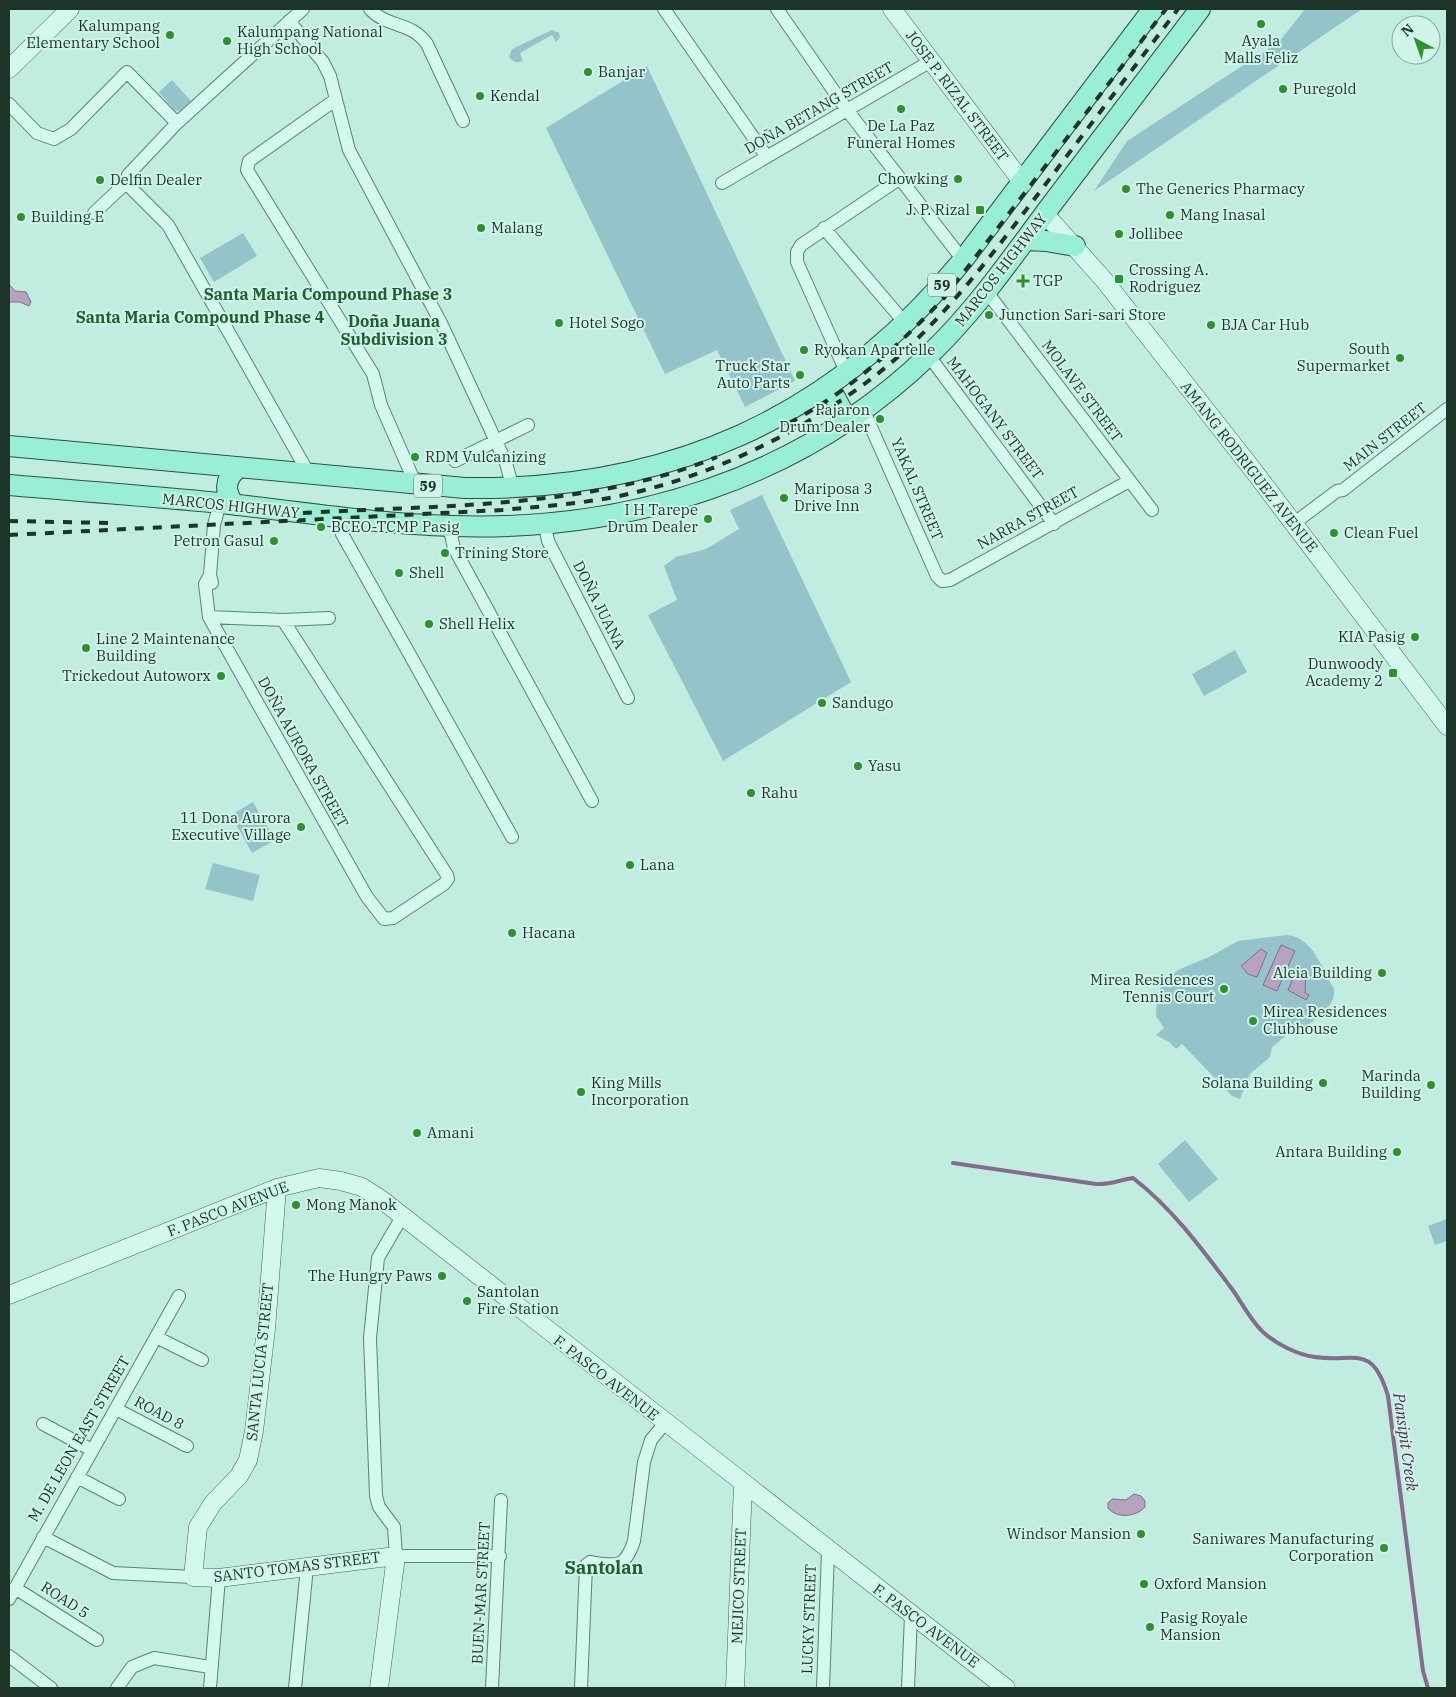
<svg xmlns="http://www.w3.org/2000/svg" width="1456" height="1697" viewBox="0 0 1456 1697" font-family="'IBM Plex Serif',serif">
  <style>
    .green { fill: #95c3ca }
    .water { fill: #b7a3bf; stroke: #856b8c }
    .lines { fill: none; stroke-linecap: round; stroke-linejoin: round }
    .stream { stroke: #856b8c; stroke-width: 4 }
    .street-casing { stroke: #598571; stroke-width: 14 }
    .secondary-casing { stroke: #3c6752; stroke-width: 19 }
    .primary-casing { stroke: #2d5340; stroke-width: 22 }
    .street { stroke: #d4f8ed; stroke-width: 12 }
    .secondary { stroke: #d4f8ed; stroke-width: 18 }
    .primary { stroke: #99efd6; stroke-width: 20 }
    .rail { stroke: #1d3529; stroke-width: 4; stroke-dasharray: 9 9; stroke-linecap: butt }
    .poi-dot { fill: #2b922c; stroke: #d0f4ea; stroke-width: 2 }
    .labels { text-anchor: middle; stroke-width: 4; stroke-linejoin: round; paint-order: stroke }
    .shield { fill: #d0f4ea; stroke: #536e63; stroke-width: 1 }
    .shield-label { font-size: 14px; font-weight: bold; fill: #1d3529 }
    .poi-label { font-size: 15px; fill: #1d3529; stroke: #d0f4ea; text-anchor: start }
    .street-label { font-size: 15px; fill: #1d3529; stroke: #d0f4ea }
    .neighbourhood-label { font-size: 16px; font-weight: bold; fill: #1e602d; stroke: #d0f4ea }
    .water-label { font-size: 16px; font-style: italic; fill: #532d55; stroke: #d0f4ea }
    .quarter-label { font-size: 18px; font-weight: bold; fill: #1e602d; stroke: #d0f4ea }
  </style>
  <rect width="100%" height="100%" fill="#c1ece0"/>
  <path class="green" d="M1305,9H1362L1094,191L1127,141L1279,42Z
    M552,30L559,33L560,37L556,42L552,35L520,53L523,61C517,63 513,62 509,57L512,49Z
    M647,66L795,381L745,407L717,350L665,374L546,128Z
    M172,80L191,101L179,111L174,110L159,92Z
    M243,233L257,256L214,282L200,258Z
    M762,495L851,682L723,761L648,615L677,600L664,566L676,557L706,549L739,529L730,510Z
    M1235,650L1247,672L1204,696L1192,674Z
    M253,802L275,840L252,853L231,815Z
    M213,863L260,875L253,901L205,889Z
    M1286,935C1312,936 1322,968 1334,989C1337,1007 1313,1020 1301,1030L1296,1033L1287,1035L1272,1047L1270,1057L1250,1074L1240,1099L1232,1096L1182,1044L1176,1049L1169,1042L1156,1035L1164,1028L1156,1016L1157,996L1161,987L1178,970L1209,957L1238,941Z
    M1185,1140L1218,1179L1189,1202L1158,1164Z
    M1447,1219V1241L1435,1245L1428,1226Z"/>
  <path class="water" d="M9,284L15,291L26,292L31,302L29,306L20,302H9Z
    M1281,945L1295,951L1277,991L1263,985Z
    M1261,949L1267,953L1257,977L1248,974L1241,966Z
    M1298,967L1306,970L1305,993L1309,995L1306,1000L1288,990Z
    M1134,1494L1141,1496L1145,1501V1507C1136,1517 1117,1519 1108,1508V1503L1112,1499L1126,1500Z"/>
  <g class="lines">
    <path class="stream" d="M953,1163L1096,1184C1110,1185 1120,1180 1133,1178C1173,1209 1202,1249 1232,1289C1242,1303 1251,1321 1263,1332C1276,1344 1298,1355 1315,1357C1354,1363 1372,1342 1388,1396L1423,1671L1428,1688"/>
    <g class="street-casing">
      <path id="street" d="M370,9C387,28 411,21 427,44L463,121
        M664,9L767,157
        M777,9L847,110L963,260
        M289,21L323,62L330,76L349,150L441,323L506,463L513,489
        M335,100L249,161L247,170L373,374L381,405L416,485
        M9,104L37,133L54,139L71,129L127,72L177,123
        M126,183L168,225L309,474
        M722,183L931,61
        M94,213L126,183L128,175L177,123L303,9
        M824,228L905,323
        M987,292L1152,510
        M929,356L1054,524
        M847,374L797,262V252L801,245L899,179
        M863,409L937,576L942,581L950,580L1129,481
        M455,461L528,425
        M337,517L342,534L355,557L512,837
        M1293,524L1337,491L1343,490L1447,409
        M545,525L548,541L628,698
        M449,526L454,548L592,801
        M210,575L205,584L209,617L367,897L384,919L393,918L444,884L448,879L447,875L283,620
        M212,583L210,575L214,525L220,503
        M209,617L283,620L329,618
        M403,1215L378,1258L370,1338L376,1496L379,1507L394,1527L396,1556H500
        M156,1337L202,1360
        M116,1409L187,1446
        M43,1424L92,1450
        M77,1477L119,1499
        M43,1537L113,1573L193,1577
        M15,1588L97,1640
        M9,1599L179,1296
        M9,1656L51,1688
        M117,1688L132,1667L154,1658L210,1667
        M210,1688L219,1578
        M295,1688L307,1567
        M492,1688L501,1500
        M581,1688L586,1565L590,1562C616,1566 625,1569 634,1541L644,1462L651,1440L665,1423
        M823,1688L828,1551
        M908,1688L911,1615"/>
    </g>
    <g class="secondary-casing">
      <path id="secondary" d="M892,9L1023,183
        M9,69L70,9
        M1045,214L1104,280L1253,470L1447,726
        M277,1188L266,1329L254,1431L248,1460L239,1476L213,1503L198,1527L193,1577L219,1578L396,1556L379,1688
        M9,1295L277,1188L319,1178L341,1181L362,1187L382,1200L1006,1688
        M735,1688L743,1484"/>
    </g>
    <g class="primary-casing">
      <path id="primary" d="M1026,240L1046,241L1075,246
        M829,386L847,420
        M9,446L465,488C669,491 832,419 963,260L1153,9
        M9,485C79,491 150,496 220,503C297,511 374,524 452,526C629,532 801,479 930,354C978,308 1015,253 1055,200C1103,136 1152,73 1200,9
        M235,505C224,493 224,479 238,468"/>
    </g>
    <use href="#street" class="street"/>
    <use href="#secondary" class="secondary"/>
    <use href="#primary" class="primary"/>
    <path class="rail" d="M789,423C849,392 898,346 944,298L1166,9
      M303,513C439,505 589,509 717,457
      M9,521L110,523
      M9,535L502,510C547,506 593,503 637,492C719,472 800,432 867,382C937,330 990,257 1042,189C1087,129 1133,69 1178,9"/>
  </g>
  <g class="poi-dot">
    <circle cx="1261" cy="24" r="5"/>
    <circle cx="170" cy="35" r="5"/>
    <circle cx="227" cy="41" r="5"/>
    <circle cx="588" cy="72" r="5"/>
    <circle cx="1283" cy="89" r="5"/>
    <circle cx="480" cy="96" r="5"/>
    <circle cx="901" cy="109" r="5"/>
    <circle cx="958" cy="179" r="5"/>
    <circle cx="100" cy="180" r="5"/>
    <circle cx="1126" cy="189" r="5"/>
    <rect x="975" y="205" width="10" height="10" rx="2.5"/>
    <circle cx="1170" cy="215" r="5"/>
    <circle cx="21" cy="217" r="5"/>
    <circle cx="481" cy="228" r="5"/>
    <circle cx="1119" cy="234" r="5"/>
    <rect x="1114" y="274" width="10" height="10" rx="2.5"/>
    <path d="M1020.5 273.5h5v5h5v5h-5v5h-5v-5h-5v-5h5z"/>
    <circle cx="989" cy="315" r="5"/>
    <circle cx="559" cy="323" r="5"/>
    <circle cx="1211" cy="325" r="5"/>
    <circle cx="804" cy="350" r="5"/>
    <circle cx="1400" cy="358" r="5"/>
    <circle cx="800" cy="375" r="5"/>
    <circle cx="880" cy="419" r="5"/>
    <circle cx="415" cy="457" r="5"/>
    <circle cx="784" cy="498" r="5"/>
    <circle cx="708" cy="519" r="5"/>
    <circle cx="321" cy="527" r="5"/>
    <circle cx="1334" cy="533" r="5"/>
    <circle cx="274" cy="541" r="5"/>
    <circle cx="445" cy="553" r="5"/>
    <circle cx="399" cy="573" r="5"/>
    <circle cx="429" cy="624" r="5"/>
    <circle cx="1415" cy="637" r="5"/>
    <circle cx="86" cy="648" r="5"/>
    <rect x="1388" y="668" width="10" height="10" rx="2.5"/>
    <circle cx="221" cy="676" r="5"/>
    <circle cx="822" cy="703" r="5"/>
    <circle cx="858" cy="766" r="5"/>
    <circle cx="751" cy="793" r="5"/>
    <circle cx="301" cy="827" r="5"/>
    <circle cx="630" cy="865" r="5"/>
    <circle cx="512" cy="933" r="5"/>
    <circle cx="1382" cy="973" r="5"/>
    <circle cx="1224" cy="989" r="5"/>
    <circle cx="1253" cy="1021" r="5"/>
    <circle cx="1323" cy="1083" r="5"/>
    <circle cx="1431" cy="1085" r="5"/>
    <circle cx="581" cy="1092" r="5"/>
    <circle cx="417" cy="1133" r="5"/>
    <circle cx="1397" cy="1152" r="5"/>
    <circle cx="296" cy="1205" r="5"/>
    <circle cx="442" cy="1276" r="5"/>
    <circle cx="467" cy="1301" r="5"/>
    <circle cx="1141" cy="1534" r="5"/>
    <circle cx="1384" cy="1548" r="5"/>
    <circle cx="1144" cy="1584" r="5"/>
    <circle cx="1150" cy="1627" r="5"/>
  </g>
  <g class="labels">
    <g class="shield">
      <rect x="928" y="273.5" width="28" height="23" rx="4"/>
      <rect x="414" y="474.5" width="28" height="23" rx="4"/>
    </g>
    <g class="shield-label">
      <text x="942" y="290">59</text>
      <text x="428" y="491">59</text>
    </g>
    <g class="poi-label">
      <text x="160" y="31" text-anchor="end">Kalumpang<tspan x="160" dy="17">Elementary School</tspan></text>
      <text x="237" y="37">Kalumpang National<tspan x="237" dy="17">High School</tspan></text>
      <text x="1261" y="46" text-anchor="middle">Ayala<tspan x="1261" dy="17">Malls Feliz</tspan></text>
      <text x="598" y="77">Banjar</text>
      <text x="1293" y="94">Puregold</text>
      <text x="490" y="101">Kendal</text>
      <text x="901" y="131" text-anchor="middle">De La Paz<tspan x="901" dy="17">Funeral Homes</tspan></text>
      <text x="948" y="184" text-anchor="end">Chowking</text>
      <text x="110" y="185">Delfin Dealer</text>
      <text x="1136" y="194">The Generics Pharmacy</text>
      <text x="970" y="215" text-anchor="end">J. P. Rizal</text>
      <text x="1180" y="220">Mang Inasal</text>
      <text x="31" y="222">Building E</text>
      <text x="491" y="233">Malang</text>
      <text x="1129" y="239">Jollibee</text>
      <text x="1129" y="275">Crossing A.<tspan x="1129" dy="17">Rodriguez</tspan></text>
      <text x="1033" y="286">TGP</text>
      <text x="999" y="320">Junction Sari-sari Store</text>
      <text x="569" y="328">Hotel Sogo</text>
      <text x="1221" y="330">BJA Car Hub</text>
      <text x="1390" y="354" text-anchor="end">South<tspan x="1390" dy="17">Supermarket</tspan></text>
      <text x="814" y="355">Ryokan Apartelle</text>
      <text x="790" y="371" text-anchor="end">Truck Star<tspan x="790" dy="17">Auto Parts</tspan></text>
      <text x="870" y="415" text-anchor="end">Pajaron<tspan x="870" dy="17">Drum Dealer</tspan></text>
      <text x="425" y="462">RDM Vulcanizing</text>
      <text x="794" y="494">Mariposa 3<tspan x="794" dy="17">Drive Inn</tspan></text>
      <text x="698" y="515" text-anchor="end">I H Tarepe<tspan x="698" dy="17">Drum Dealer</tspan></text>
      <text x="331" y="532">BCEO-TCMP Pasig</text>
      <text x="1344" y="538">Clean Fuel</text>
      <text x="264" y="546" text-anchor="end">Petron Gasul</text>
      <text x="455" y="558">Trining Store</text>
      <text x="409" y="578">Shell</text>
      <text x="439" y="629">Shell Helix</text>
      <text x="1405" y="642" text-anchor="end">KIA Pasig</text>
      <text x="96" y="644">Line 2 Maintenance<tspan x="96" dy="17">Building</tspan></text>
      <text x="1383" y="669" text-anchor="end">Dunwoody<tspan x="1383" dy="17">Academy 2</tspan></text>
      <text x="211" y="681" text-anchor="end">Trickedout Autoworx</text>
      <text x="832" y="708">Sandugo</text>
      <text x="868" y="771">Yasu</text>
      <text x="761" y="798">Rahu</text>
      <text x="291" y="823" text-anchor="end">11 Dona Aurora<tspan x="291" dy="17">Executive Village</tspan></text>
      <text x="640" y="870">Lana</text>
      <text x="522" y="938">Hacana</text>
      <text x="1372" y="978" text-anchor="end">Aleia Building</text>
      <text x="1214" y="985" text-anchor="end">Mirea Residences<tspan x="1214" dy="17">Tennis Court</tspan></text>
      <text x="1263" y="1017">Mirea Residences<tspan x="1263" dy="17">Clubhouse</tspan></text>
      <text x="1421" y="1081" text-anchor="end">Marinda<tspan x="1421" dy="17">Building</tspan></text>
      <text x="591" y="1088">King Mills<tspan x="591" dy="17">Incorporation</tspan></text>
      <text x="1313" y="1088" text-anchor="end">Solana Building</text>
      <text x="427" y="1138">Amani</text>
      <text x="1387" y="1157" text-anchor="end">Antara Building</text>
      <text x="306" y="1210">Mong Manok</text>
      <text x="432" y="1281" text-anchor="end">The Hungry Paws</text>
      <text x="477" y="1297">Santolan<tspan x="477" dy="17">Fire Station</tspan></text>
      <text x="1131" y="1539" text-anchor="end">Windsor Mansion</text>
      <text x="1374" y="1544" text-anchor="end">Saniwares Manufacturing<tspan x="1374" dy="17">Corporation</tspan></text>
      <text x="1154" y="1589">Oxford Mansion</text>
      <text x="1160" y="1623">Pasig Royale<tspan x="1160" dy="17">Mansion</tspan></text>
    </g>
    <g class="street-label">
      <text transform="translate(957 96) rotate(53)" y="5">JOSE P. RIZAL STREET</text>
      <text transform="translate(819 108) rotate(-30)" y="5">DOÑA BETANG STREET</text>
      <text transform="translate(1001 270) rotate(-52)" y="5">MARCOS HIGHWAY</text>
      <text transform="translate(1082 391) rotate(53)" y="5">MOLAVE STREET</text>
      <text transform="translate(995 418) rotate(53)" y="5">MAHOGANY STREET</text>
      <text transform="translate(1385 437) rotate(-38)" y="5">MAIN STREET</text>
      <text transform="translate(1249 467) rotate(52)" y="5">AMANG RODRIGUEZ AVENUE</text>
      <text transform="translate(917 489) rotate(67)" y="5">YAKAL STREET</text>
      <text transform="translate(231 506) rotate(6)" y="5">MARCOS HIGHWAY</text>
      <text transform="translate(1028 518) rotate(-29)" y="5">NARRA STREET</text>
      <text transform="translate(599 605) rotate(63)" y="5">DOÑA JUANA</text>
      <text transform="translate(303 752) rotate(61)" y="5">DOÑA AURORA STREET</text>
      <text transform="translate(228 1209) rotate(-21)" y="5">F. PASCO AVENUE</text>
      <text transform="translate(260 1362) rotate(-84)" y="5">SANTA LUCIA STREET</text>
      <text transform="translate(606 1378) rotate(38)" y="5">F. PASCO AVENUE</text>
      <text transform="translate(159 1413) rotate(28)" y="5">ROAD 8</text>
      <text transform="translate(79 1439) rotate(-60)" y="5">M. DE LEON EAST STREET</text>
      <text transform="translate(297 1567) rotate(-7)" y="5">SANTO TOMAS STREET</text>
      <text transform="translate(739 1586) rotate(-88)" y="5">MEJICO STREET</text>
      <text transform="translate(481 1593) rotate(-87)" y="5">BUEN-MAR STREET</text>
      <text transform="translate(65 1600) rotate(33)" y="5">ROAD 5</text>
      <text transform="translate(809 1619) rotate(-88)" y="5">LUCKY STREET</text>
      <text transform="translate(926 1626) rotate(37)" y="5">F. PASCO AVENUE</text>
    </g>
    <g class="neighbourhood-label">
      <text x="328" y="300">Santa Maria Compound Phase 3</text>
      <text x="200" y="323">Santa Maria Compound Phase 4</text>
      <text x="394" y="327">Doña Juana<tspan x="394" dy="18">Subdivision 3</tspan></text>
    </g>
    <g class="water-label">
      <text transform="translate(1406 1442) rotate(82)" y="6">Pansipit Creek</text>
    </g>
    <g class="quarter-label">
      <text x="604" y="1574">Santolan</text>
    </g>
  </g>
  <rect width="1456" height="1697" fill="none" stroke="#1d3529" stroke-width="20"/>
  <g transform="translate(1416 40) rotate(319)"><circle r="24" fill="#d0f4ea" stroke="#88a89d"/>
  <path d="M0-4L9 19L0 12L-9 19Z" fill="#2b922c"/>
  <text y="-8" font-size="14" font-weight="bold" text-anchor="middle" fill="#1d3529">N</text>
  </g>
</svg>
